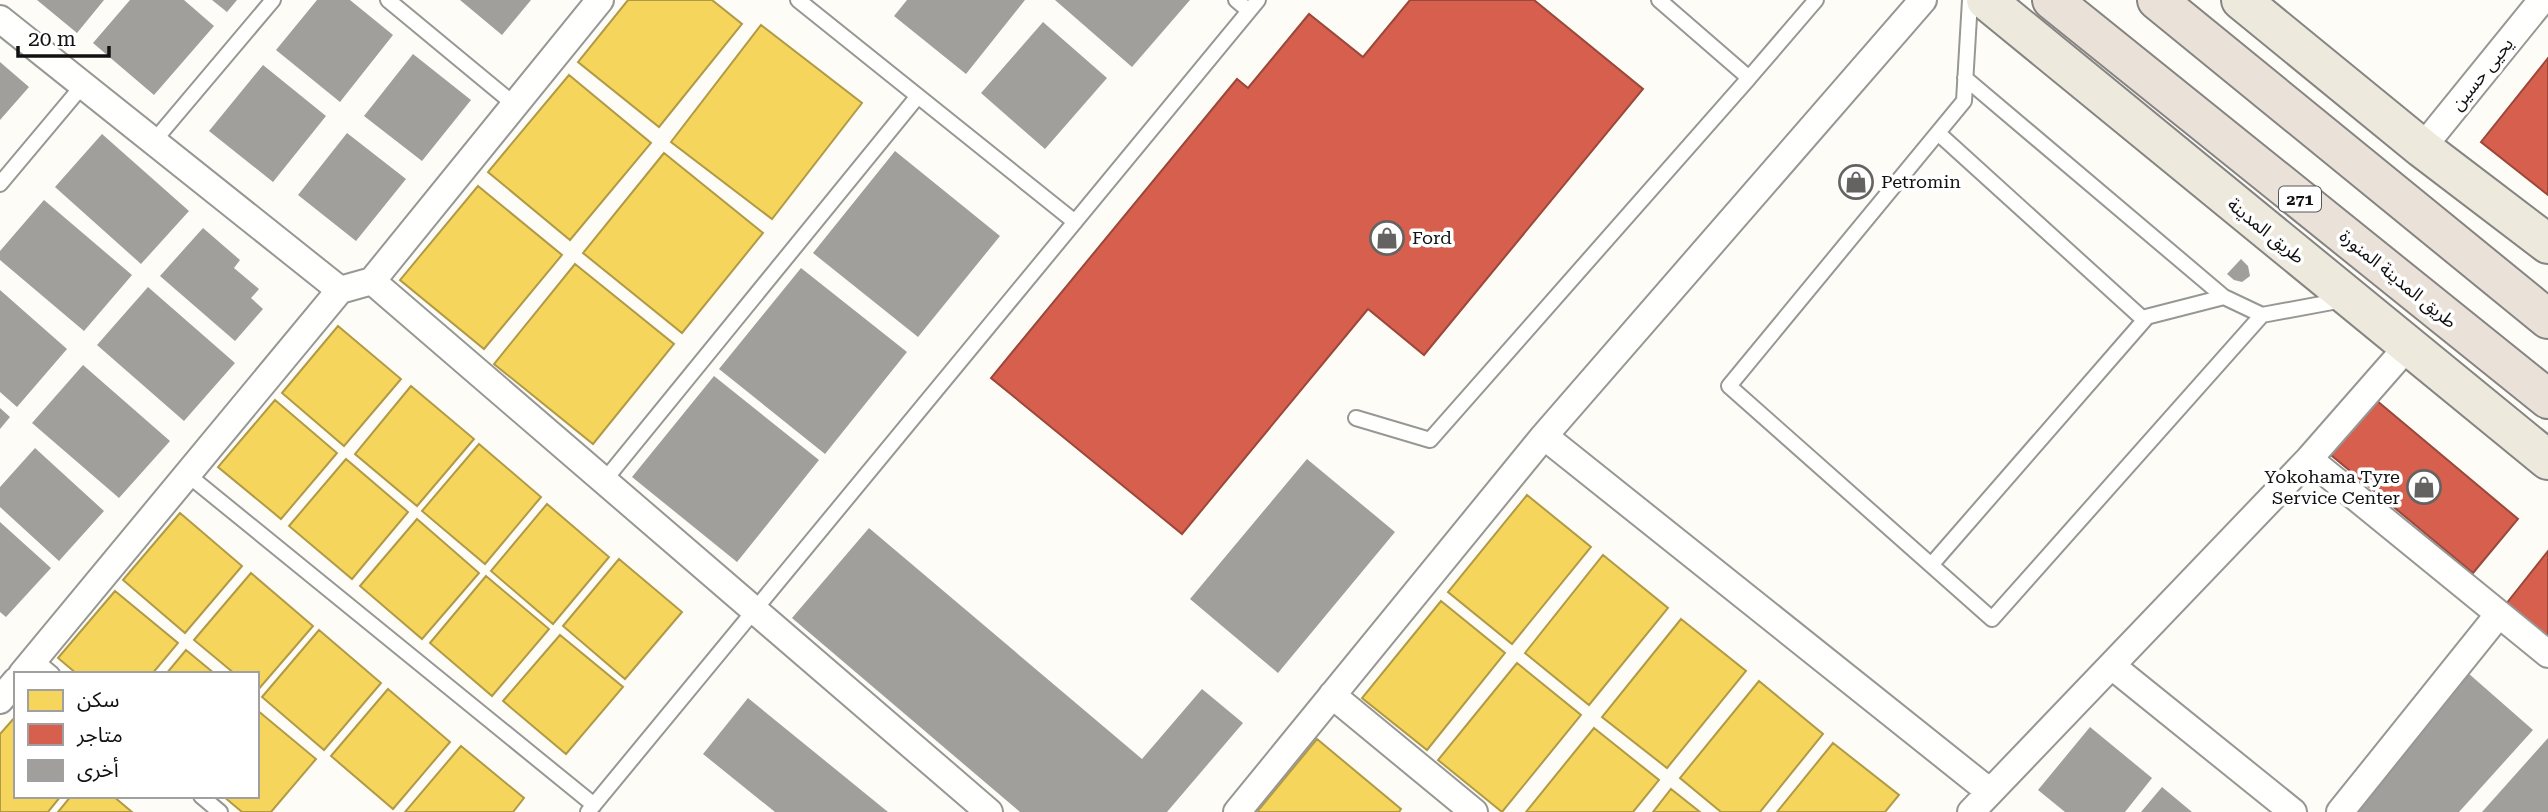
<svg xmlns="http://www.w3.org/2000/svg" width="2548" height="812" viewBox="0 0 2548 812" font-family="'Roboto Serif','Noto Sans Arabic',serif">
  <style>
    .homes { fill: #f6d55c; stroke: #b19a46; stroke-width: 2 }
    .shops { fill: #d6604d; stroke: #9b483b; stroke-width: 2 }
    .building { fill: #a19f9c }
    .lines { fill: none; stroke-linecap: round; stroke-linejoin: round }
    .service-casing { stroke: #979795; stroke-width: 18 }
    .minor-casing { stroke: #979795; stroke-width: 30 }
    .primary-casing { stroke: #858482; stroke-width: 42 }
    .motorway-casing { stroke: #858482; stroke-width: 42 }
    .service { stroke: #fffffe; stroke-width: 14 }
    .minor { stroke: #fffffe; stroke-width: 26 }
    .primary { stroke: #ede9dc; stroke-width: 38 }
    .motorway { stroke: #eae1d8; stroke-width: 38 }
    .labels { text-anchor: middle; stroke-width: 7; stroke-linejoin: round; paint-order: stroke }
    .shield { fill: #fff; stroke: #585858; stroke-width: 2 }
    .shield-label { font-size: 16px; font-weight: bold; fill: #111 }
    .street-label { font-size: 18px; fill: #111; stroke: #fff }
    .poi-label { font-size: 18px; fill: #111; stroke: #fff; text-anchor: start }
  </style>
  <rect width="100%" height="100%" fill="#fdfcf7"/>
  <path class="homes" d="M628,0H712L742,24L659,127L578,62Z
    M761,25L862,103L772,219L671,142Z
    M569,75L651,143L570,240L488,172Z
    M664,153L763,233L682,333L583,253Z
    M478,186L562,255L484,349L400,280Z
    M575,264L674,344L593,444L494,364Z
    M338,326L401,379L344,446L282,393Z
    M411,386L474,439L417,506L355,454Z
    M275,400L337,453L281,519L218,467Z
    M479,444L541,497L485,564L422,511Z
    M346,459L408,512L352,579L289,526Z
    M1527,495L1591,547L1512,644L1448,592Z
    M547,504L609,557L553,624L491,571Z
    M180,513L242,566L185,633L123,580Z
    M417,519L479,573L422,639L360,586Z
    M1603,555L1668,608L1589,705L1525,653Z
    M619,559L682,612L625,679L563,626Z
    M251,573L313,626L257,691V674H235L194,640Z
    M486,576L549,629L492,696L430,643Z
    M115,591L178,643L152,674H77L58,658Z
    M1441,601L1505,653L1427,750L1362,698Z
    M1681,619L1746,671L1667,768L1602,717Z
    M319,630L381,683L324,750L262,697Z
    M560,635L623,687L566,754L503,701Z
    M186,650L215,674H166Z
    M1517,663L1581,715L1502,812L1438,760Z
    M1759,681L1823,734L1760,812H1721L1680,778Z
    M388,689L450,742L393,809L331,756Z
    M257,710L316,759L271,812H242L223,796H257Z
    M16,716V796H61L48,812H0V734Z
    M1594,728L1659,780L1633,812H1526Z
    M1317,739L1401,809L1399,812H1257Z
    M1833,743L1899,795L1885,812H1777Z
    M461,746L524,798L513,812H405Z
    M1671,789L1700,812H1653Z
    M71,796H113L132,812H58Z"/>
  <path class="shops" d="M1410,0H1534L1643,89L1424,355L1368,309L1182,534L991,378L1237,79L1248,88L1309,14L1363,57Z
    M2548,58V195L2481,142Z
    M2376,400L2518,519L2473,573L2331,455Z
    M2548,551V637L2506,604Z"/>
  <path class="building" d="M37,0H104L77,33Z
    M130,0H184L214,26L154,95L93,43Z
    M212,0H237L227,12Z
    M317,0H350L393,35L340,102L276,50Z
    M460,0H531L502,35Z
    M907,0H1025L966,74L894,16Z
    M1055,0H1190L1132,67Z
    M1043,22L1107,78L1045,149L981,93Z
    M413,54L471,100L422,161L364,116Z
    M0,62L29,87L0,120Z
    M263,65L326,116L273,182L209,131Z
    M347,133L406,179L356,241L298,195Z
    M102,134L189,211L141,264L55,187Z
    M895,151L1000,236L918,337L813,253Z
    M44,200L132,275L84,331L0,260V251Z
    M203,228L240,260L234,268L259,289L251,298L263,309L235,341L160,276Z
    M2241,259L2248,266L2250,276L2242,282L2234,280L2227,274Z
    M801,268L907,352L825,454L719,369Z
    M148,287L235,363L184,421L97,345Z
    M0,290L67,349L17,407L0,392Z
    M83,365L170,441L119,498L32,423Z
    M714,376L819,460L737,562L632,477Z
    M0,408L10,417L0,429Z
    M35,448L104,511L59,561L0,507V487Z
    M1307,459L1395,532L1278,673L1190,599Z
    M0,522L51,568L6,617L0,612Z
    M869,528L1142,759L1202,689L1243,723L1167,812H1020L792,618Z
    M2468,673L2533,730L2459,812H2345Z
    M748,698L888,812H775L703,754Z
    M2090,727L2152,778L2125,812H2065L2038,790Z
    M2548,738V812H2482Z
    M2162,787L2192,812H2141Z"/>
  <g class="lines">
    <g class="service-casing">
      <path id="service" d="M388,0L515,105
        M798,0L1075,222
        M1236,0L1249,11
        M1659,0L1749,78L1816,0
        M1970,0L1964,101L1729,386L1992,619L2262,315L2343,300
        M1965,78L2224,297L2262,315
        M1938,133L2142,318L2224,297
        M154,141L273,0
        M0,184L83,85
        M1356,418L1430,440L1749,78
        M188,475L594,805
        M604,481L918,96
        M1932,564L2147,317
        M34,659L52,674
        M201,796L220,812
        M588,812L1258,0"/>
    </g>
    <g class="minor-casing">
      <path id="minor" d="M0,19L340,290
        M2422,148L2542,0
        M372,281L989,812
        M1544,436L1990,792
        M2309,459L2548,654
        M2112,666L2293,812
        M22,674L340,290L372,281L600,0
        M1332,695L1474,812
        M0,700L16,681
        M1237,812L1544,436L1923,0
        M1971,812L2309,459L2408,346
        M2340,812L2499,614"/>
    </g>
    <g class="primary-casing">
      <path id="primary" d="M1986,0L2548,460
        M2241,0L2422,148L2548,244"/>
    </g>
    <g class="motorway-casing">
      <path id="motorway" d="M2052,0L2548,399
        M2157,0L2548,319"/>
    </g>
    <use href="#service" class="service"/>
    <use href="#minor" class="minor"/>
    <use href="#primary" class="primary"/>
    <use href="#motorway" class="motorway"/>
  </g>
  <defs>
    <g id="shop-ring" transform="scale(1.75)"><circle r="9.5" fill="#fff" stroke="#646362" stroke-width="1.5"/><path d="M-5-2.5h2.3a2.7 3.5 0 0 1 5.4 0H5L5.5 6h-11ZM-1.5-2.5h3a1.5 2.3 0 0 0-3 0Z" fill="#646362"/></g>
  </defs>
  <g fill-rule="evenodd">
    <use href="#shop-ring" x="1856" y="182"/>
    <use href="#shop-ring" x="1387" y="238"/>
    <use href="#shop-ring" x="2424" y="487"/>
  </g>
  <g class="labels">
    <rect class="shield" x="2279" y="186.5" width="42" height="25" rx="5"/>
    <g class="shield-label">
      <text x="2300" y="205">271</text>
    </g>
    <g class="street-label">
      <text transform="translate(2482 74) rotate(-51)" y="6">يحيى حسين</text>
      <text transform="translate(2266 231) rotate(39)" y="6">طريق المدينة</text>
      <text transform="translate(2398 279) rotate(39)" y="6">طريق المدينة المنورة</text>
    </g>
    <g class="poi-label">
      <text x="1881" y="188">Petromin</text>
      <text x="1412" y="244">Ford</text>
      <text x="2400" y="483" text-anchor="end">Yokohama Tyre<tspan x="2400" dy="21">Service Center</tspan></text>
    </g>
  </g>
  <rect x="14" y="672" width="245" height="126" fill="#ffffff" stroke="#a0a0a0" stroke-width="2"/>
  <rect x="28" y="690" width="35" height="21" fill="#f6d55c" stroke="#a0a0a0" stroke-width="2"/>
  <text x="77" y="707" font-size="21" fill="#111111">سكن</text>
  <rect x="28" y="724" width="35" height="21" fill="#d6604d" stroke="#a0a0a0" stroke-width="2"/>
  <text x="77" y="742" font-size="21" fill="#111111">متاجر</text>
  <rect x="28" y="760" width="35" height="21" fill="#a19f9c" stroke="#a0a0a0" stroke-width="2"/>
  <text x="77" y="777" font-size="21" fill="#111111">أخرى</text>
  <path d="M18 46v10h91v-10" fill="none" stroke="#111111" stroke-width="3.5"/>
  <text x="28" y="46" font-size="21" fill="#111111" stroke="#ffffff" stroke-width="5" paint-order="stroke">20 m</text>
</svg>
